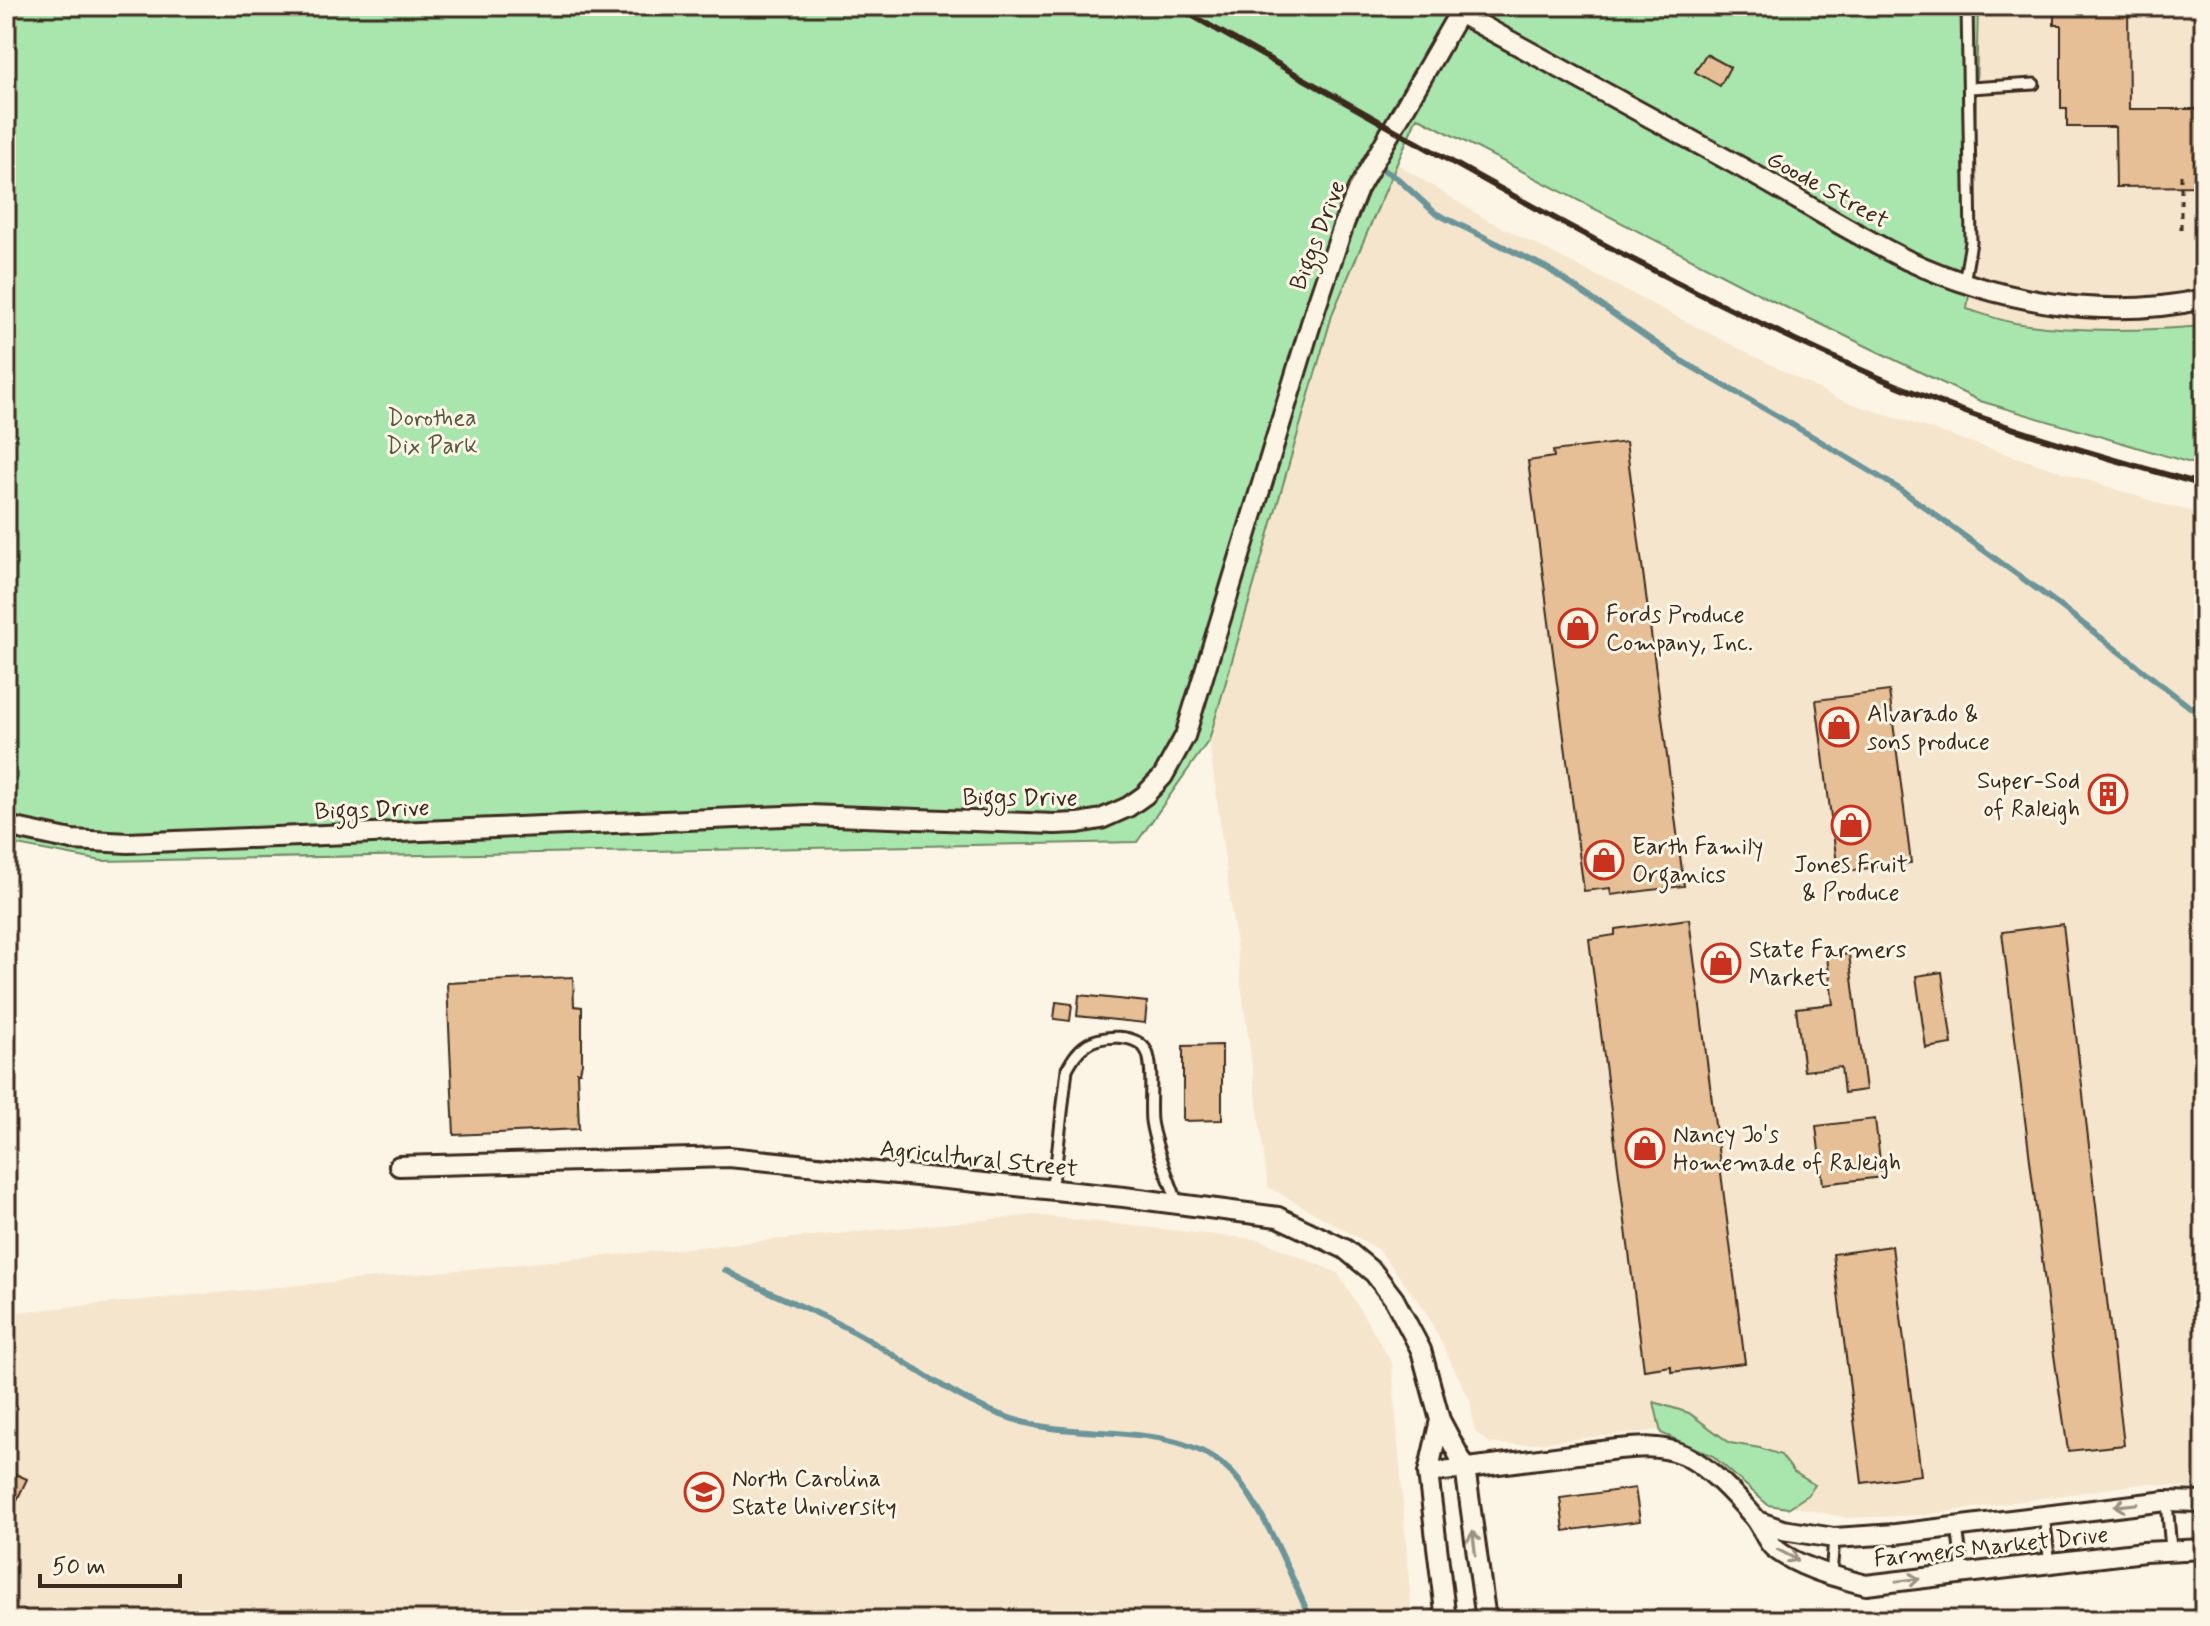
<svg xmlns="http://www.w3.org/2000/svg" width="2210" height="1626" viewBox="0 0 2210 1626" font-family="Mynerve,sans-serif">
  <style>
    .built { fill: #f5e5cd }
    .green { fill: #a8e6ad; stroke: #728866; stroke-width: 2 }
    .lines { fill: none; stroke-linecap: round; stroke-linejoin: round }
    .stream { stroke: #6c9599; stroke-width: 6 }
    .building { fill: #e6bf96; stroke: #3b2a1e; stroke-width: 2 }
    .lane-casing { stroke: #3b2a1e; stroke-width: 15 }
    .street-casing { stroke: #3b2a1e; stroke-width: 24 }
    .path { stroke: #3b2a1e; stroke-width: 3; stroke-dasharray: 6 6; stroke-linecap: butt }
    .lane { stroke: #fcf5e5; stroke-width: 9 }
    .street { stroke: #fcf5e5; stroke-width: 18 }
    .rail { stroke: #3b2a1e; stroke-width: 6 }
    .oneway { stroke: #9c9082 }
    .labels { text-anchor: middle; stroke-width: 6; stroke-linejoin: round; paint-order: stroke }
    .street-label { font-size: 24px; fill: #3b2a1e; stroke: #fcf5e5 }
    .park-label { font-size: 24px; fill: #565942; stroke: #fcf5e5 }
    .poi-label { font-size: 24px; fill: #3b2a1e; stroke: #fcf5e5; text-anchor: start }
  </style>
  <rect width="100%" height="100%" fill="#fcf5e5"/>
  <filter id="ink" filterUnits="userSpaceOnUse"><feTurbulence type="fractalNoise" baseFrequency=".0125" numOctaves="2"/><feDisplacementMap in="SourceGraphic" scale="16" xChannelSelector="R" yChannelSelector="G"/><feConvolveMatrix kernelMatrix="1 2 1 2 8 2 1 2 1" color-interpolation-filters="sRGB"/></filter>
  <g filter="url(#ink)">
    <path class="built" d="M1978,6H2204V326L2105,330L2051,327L2014,322L1967,309L1972,270Z
      M1397,164L1484,218L1838,399L2161,504L2204,514V1490L2148,1483L1925,1515L1847,1518L1763,1500L1717,1465L1662,1430L1518,1445L1491,1444L1475,1432L1470,1400L1425,1310L1378,1249L1268,1187L1209,740L1333,312Z
      M1035,1215L1260,1240L1338,1273L1392,1363L1412,1620H6V1313Z"/>
    <path class="green" d="M6,6H1978L1972,270L1967,309C1983,314 1999,320 2015,323C2077,333 2142,331 2204,326V467L1980,401L1773,301L1417,117L1333,312L1209,740L1137,842L102,861L6,843Z
      M1654,1402L1689,1413L1730,1443L1760,1448L1781,1455L1794,1472L1815,1485L1808,1495L1788,1508L1768,1505L1713,1456L1661,1433Z"/>
    <g class="lines">
      <path class="stream" d="M1377,166L1397,178L1435,213L1547,268L1680,360L1810,435L1901,490L2059,605L2204,718
        M725,1270C771,1296 822,1312 867,1339C923,1372 973,1413 1039,1426C1098,1437 1177,1425 1226,1467C1260,1497 1292,1578 1311,1620"/>
    </g>
    <path class="building" d="M2061,6H2128L2129,109H2204V186L2116,187L2115,127H2067V108H2061V25H2054V8Z
      M1706,54L1730,67L1720,86L1695,72Z
      M1626,442L1684,886L1611,895L1610,888L1584,891L1528,461L1554,457L1553,451Z
      M1889,691L1911,863L1838,872L1816,700Z
      M1689,919L1745,1363L1671,1372V1366L1644,1370L1589,939L1615,935V929Z
      M2063,924L2124,1445L2068,1451L2053,1348L2002,932Z
      M1849,954L1866,1090L1844,1093L1841,1067L1804,1071L1796,1008L1833,1004L1827,957Z
      M1942,972L1952,1044L1926,1048L1916,976Z
      M573,977L574,1006L582,1007V1063L580,1072H577L579,1129L454,1135L447,983Z
      M1079,995L1147,1002L1145,1023L1077,1016Z
      M1056,1002L1072,1004L1070,1021L1054,1019Z
      M1222,1045V1120L1183,1121V1046Z
      M1875,1119L1882,1177L1823,1184L1816,1126Z
      M1892,1246L1921,1475L1862,1483L1833,1254Z
      M6,1470L27,1479L6,1523Z
      M1635,1488L1640,1521L1564,1531L1560,1498Z"/>
    <g class="lines">
      <g class="lane-casing">
        <path id="lane" d="M1970,88L2034,84
          M1964,283L1971,242L1967,6
          M1050,1190L1056,1165L1067,1069C1072,1060 1077,1051 1086,1045C1101,1034 1138,1033 1147,1052C1154,1068 1149,1101 1151,1121C1155,1148 1169,1178 1178,1204
          M2167,1501L2171,1551
          M2044,1516L2050,1564
          M1957,1526L1963,1574
          M1831,1576L1834,1538"/>
      </g>
      <g class="street-casing">
        <path id="street" d="M1459,13C1552,64 1645,114 1737,165C1794,196 1849,232 1907,260C1998,302 2105,321 2204,299
          M6,826L72,840L128,843L808,815L1055,824L1078,823L1101,819L1128,807L1145,795L1163,776L1185,736L1316,307L1344,224L1358,189L1463,6
          M399,1166L729,1157L1124,1197L1278,1217L1345,1249L1374,1273L1394,1299L1421,1350L1440,1420L1465,1467L1486,1620
          M1440,1420L1428,1473L1446,1620
          M1428,1473L1618,1449C1636,1448 1655,1445 1673,1451C1703,1459 1734,1494 1754,1517C1762,1526 1765,1540 1774,1548C1799,1568 1836,1577 1866,1585L2144,1552L2204,1549
          M1757,1521L1783,1530L1834,1538L1896,1534L2166,1501L2204,1502"/>
      </g>
      <path class="path" d="M2181,229V174"/>
      <use href="#lane" class="lane"/>
      <use href="#street" class="street"/>
      <path class="rail" d="M1175,6C1407,136 1637,273 1882,379C1986,424 2095,455 2204,485"/>
    </g>
    <defs><path id="oneway-shaft" d="M-6 0H5M1.5-3L5.5 0L1.5 3" fill="none" stroke-width="1.6" stroke-linecap="round" stroke-linejoin="round" transform="scale(2)"/></defs>
    <g class="oneway">
      <use href="#oneway-shaft" transform="translate(2126 1505) rotate(174)"/>
      <use href="#oneway-shaft" transform="translate(1474 1543) rotate(-97)"/>
      <use href="#oneway-shaft" transform="translate(1788 1555) rotate(28)"/>
      <use href="#oneway-shaft" transform="translate(1908 1580) rotate(-6)"/>
    </g>
  </g>
  <defs>
    <g id="shop-ring" transform="scale(2)"><circle r="9.5" fill="#fcf5e5" stroke="#c8321e" stroke-width="1.5"/><path d="M-5-2.5h2.3a2.7 3.5 0 0 1 5.4 0H5L5.5 6h-11ZM-1.5-2.5h3a1.5 2.3 0 0 0-3 0Z" fill="#c8321e"/></g>
    <g id="building-ring" transform="scale(2)"><circle r="9.5" fill="#fcf5e5" stroke="#c8321e" stroke-width="1.5"/><path d="M-4-6H4V6H1V3H-1V6H-4ZM-2.5-4.3h1.7v1.8h-1.7ZM.8-4.3h1.7v1.8H.8ZM-2.5-1h1.7V.8h-1.7ZM.8-1h1.7V.8H.8Z" fill="#c8321e"/></g>
    <g id="university-ring" transform="scale(2)"><circle r="9.5" fill="#fcf5e5" stroke="#c8321e" stroke-width="1.5"/><path d="M0-5L7-2L0 1L-7-2ZM-4 1L0 2.5L4 1V4Q0 6-4 4Z" fill="#c8321e"/></g>
  </defs>
  <g fill-rule="evenodd">
    <use href="#shop-ring" x="1578" y="628"/>
    <use href="#shop-ring" x="1839" y="727"/>
    <use href="#building-ring" x="2108" y="794"/>
    <use href="#shop-ring" x="1851" y="825"/>
    <use href="#shop-ring" x="1604" y="860"/>
    <use href="#shop-ring" x="1721" y="963"/>
    <use href="#shop-ring" x="1645" y="1148"/>
    <use href="#university-ring" x="704" y="1492"/>
  </g>
  <g class="labels">
    <g class="street-label">
      <text transform="translate(1828 189) rotate(29)" y="8">Goode Street</text>
      <text transform="translate(1317 235) rotate(-69)" y="8">Biggs Drive</text>
      <text x="1020" y="805">Biggs Drive</text>
      <text transform="translate(372 809) rotate(-2)" y="8">Biggs Drive</text>
      <text transform="translate(979 1158) rotate(6)" y="8">Agricultural Street</text>
      <text transform="translate(1991 1546) rotate(-6)" y="8">Farmers Market Drive</text>
    </g>
    <g class="park-label">
      <text x="432" y="425">Dorothea<tspan x="432" dy="28">Dix Park</tspan></text>
    </g>
    <g class="poi-label">
      <text x="1606" y="622">Fords Produce<tspan x="1606" dy="28">Company, Inc.</tspan></text>
      <text x="1867" y="721">Alvarado &amp;<tspan x="1867" dy="28">sons produce</tspan></text>
      <text x="2080" y="788" text-anchor="end">Super-Sod<tspan x="2080" dy="28">of Raleigh</tspan></text>
      <text x="1632" y="854">Earth Family<tspan x="1632" dy="28">Organics</tspan></text>
      <text x="1851" y="872" text-anchor="middle">Jones Fruit<tspan x="1851" dy="28">&amp; Produce</tspan></text>
      <text x="1749" y="957">State Farmers<tspan x="1749" dy="28">Market</tspan></text>
      <text x="1673" y="1142">Nancy Jo's<tspan x="1673" dy="28">Homemade of Raleigh</tspan></text>
      <text x="732" y="1486">North Carolina<tspan x="732" dy="28">State University</tspan></text>
    </g>
  </g>
  <rect width="2210" height="1626" fill="none" stroke="#fcf5e5" stroke-width="32"/>
  <rect x="16" y="16" width="2178" height="1594" fill="none" stroke="#3b2a1e" stroke-width="3" filter="url(#ink)"/>
  <path d="M40 1574v12h140v-12" fill="none" stroke="#3b2a1e" stroke-width="4"/>
  <text x="52" y="1574" font-size="24" fill="#3b2a1e" stroke="#fcf5e5" stroke-width="6" paint-order="stroke">50 m</text>
</svg>
